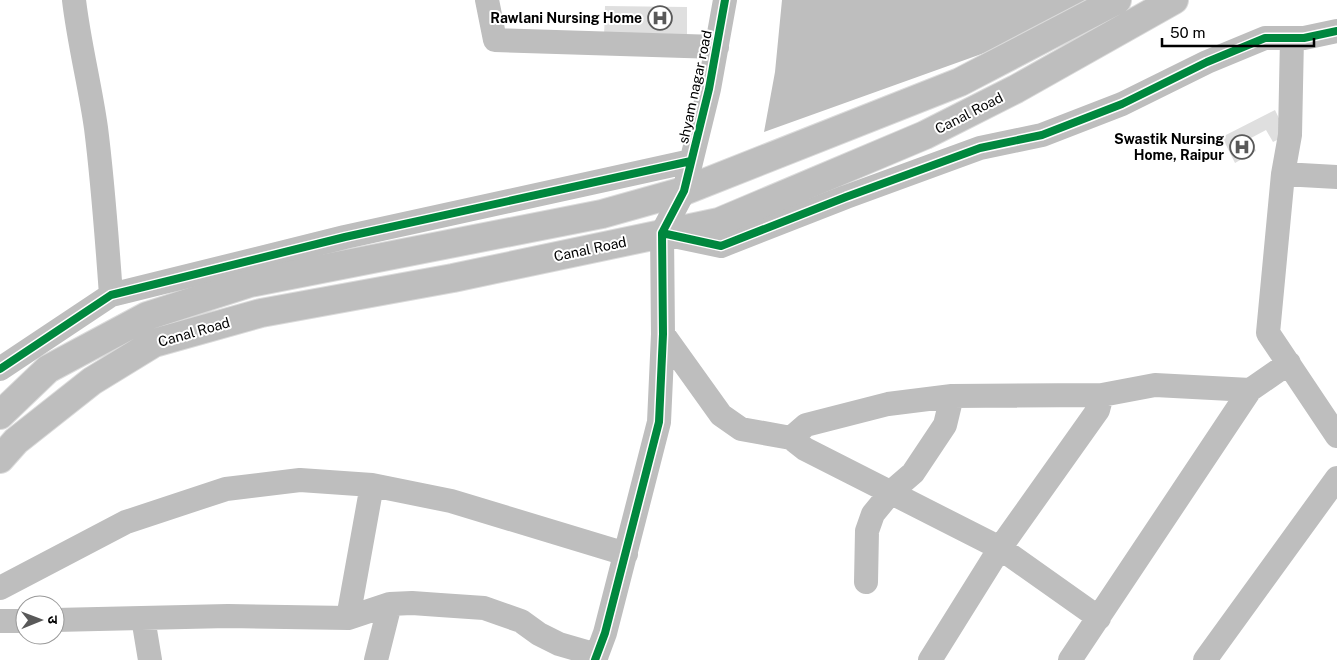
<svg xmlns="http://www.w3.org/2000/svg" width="1337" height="660" viewBox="0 0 1337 660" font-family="'Public Sans','Noto Sans Devanagari',sans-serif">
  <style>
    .water { fill: #bebebe }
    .building { fill: #dfdfdf }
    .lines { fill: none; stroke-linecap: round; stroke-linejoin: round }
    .major-casing { stroke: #dbdbdb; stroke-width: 30 }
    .minor { stroke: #bebebe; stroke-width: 24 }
    .major { stroke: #bebebe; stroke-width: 28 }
    .cycleway-casing { stroke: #fff; stroke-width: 11 }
    .cycleway { stroke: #00873e; stroke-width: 8 }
    .labels { text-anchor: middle; stroke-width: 4; stroke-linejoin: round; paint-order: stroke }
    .poi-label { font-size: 14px; font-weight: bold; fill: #000; stroke: #fff; text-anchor: end }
    .street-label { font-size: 14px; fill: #000; stroke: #fff }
  </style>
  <rect width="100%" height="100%" fill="#fff"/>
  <path class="water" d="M782,0H1093L1061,17L987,52L764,132L775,72Z"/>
  <path class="building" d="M605,6L687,7V39L604,37Z
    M1275,110L1287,135L1273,142L1266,130L1251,138L1256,151L1235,163L1222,137Z"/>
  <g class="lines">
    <g class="major-casing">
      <path id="major" d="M0,415L48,369L147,316L250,283L602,214L684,191L960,82L1117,0
        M0,459L16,441L92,381L154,343L261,313L453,278L719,222L925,135L1016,89L1174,0"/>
    </g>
    <path class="minor" d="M74,0C79,43 90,85 96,128C103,183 107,239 111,295
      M487,0L495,40L717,47
      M1292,38L1290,135L1283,174L1268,333L1337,436
      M1283,174L1337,177
      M664,234L721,246L846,197L980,148L1042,135L1122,104L1207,62L1265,38H1304L1337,31
      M663,334L721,415L741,429L791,438L805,449L1000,548L1099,618
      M0,369L111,295L345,237L691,161
      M791,438L806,425L888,404L952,396L1102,395L1155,385L1250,390
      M866,582L867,531L873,514L891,492L913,473L945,425L952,396
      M0,588L126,522L226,489L300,480L372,485L451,501L626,554
      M143,618L150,660
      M348,618L372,485
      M55,620L228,616L348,618L390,604L412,603L440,605L484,608L501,614L521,621L539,634L559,644L597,655
      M0,621H25
      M376,660L390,604
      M595,660L605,633L659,422L663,334L662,233L684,191L709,89L725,0
      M930,660L1000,548L1098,410L1102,395
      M1070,660L1250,390L1289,363
      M1205,660L1337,478"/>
    <use href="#major" class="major"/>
    <g class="cycleway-casing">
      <path id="cycleway" d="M662,233L721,246L846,197L980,148L1042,135L1122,104L1207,62L1265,38H1304L1337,31
        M0,369L111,295L345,237L691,161
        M595,660L605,633L659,422L663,334L662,233L684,191L709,89L725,0"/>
    </g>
    <use href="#cycleway" class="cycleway"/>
  </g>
  <defs>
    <g id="hospital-ring" transform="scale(1.25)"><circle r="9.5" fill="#fff" stroke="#595959" stroke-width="1.5"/><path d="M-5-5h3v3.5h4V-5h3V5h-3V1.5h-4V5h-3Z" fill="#595959"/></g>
  </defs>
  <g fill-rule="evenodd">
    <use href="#hospital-ring" x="660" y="18"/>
    <use href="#hospital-ring" x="1242" y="147"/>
  </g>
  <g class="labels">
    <g class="poi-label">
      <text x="642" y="23">Rawlani Nursing Home</text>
      <text x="1224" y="144">Swastik Nursing<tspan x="1224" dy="16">Home, Raipur</tspan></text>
    </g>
    <g class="street-label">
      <text transform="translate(695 87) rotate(-78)" y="5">shyam nagar road</text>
      <text transform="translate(969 113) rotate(-27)" y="5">Canal Road</text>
      <text transform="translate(590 249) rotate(-12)" y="5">Canal Road</text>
      <text transform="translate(194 332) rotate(-16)" y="5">Canal Road</text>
    </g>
  </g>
  <g transform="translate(40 620) rotate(89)"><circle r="24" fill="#ffffff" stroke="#999999"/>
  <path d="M0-4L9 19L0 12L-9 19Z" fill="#595959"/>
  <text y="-8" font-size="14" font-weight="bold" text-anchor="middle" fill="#000000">उ</text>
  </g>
  <path d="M1162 38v8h152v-8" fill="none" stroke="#000000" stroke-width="2.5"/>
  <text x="1170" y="38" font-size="15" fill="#000000" stroke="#ffffff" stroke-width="4" paint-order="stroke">50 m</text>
</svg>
